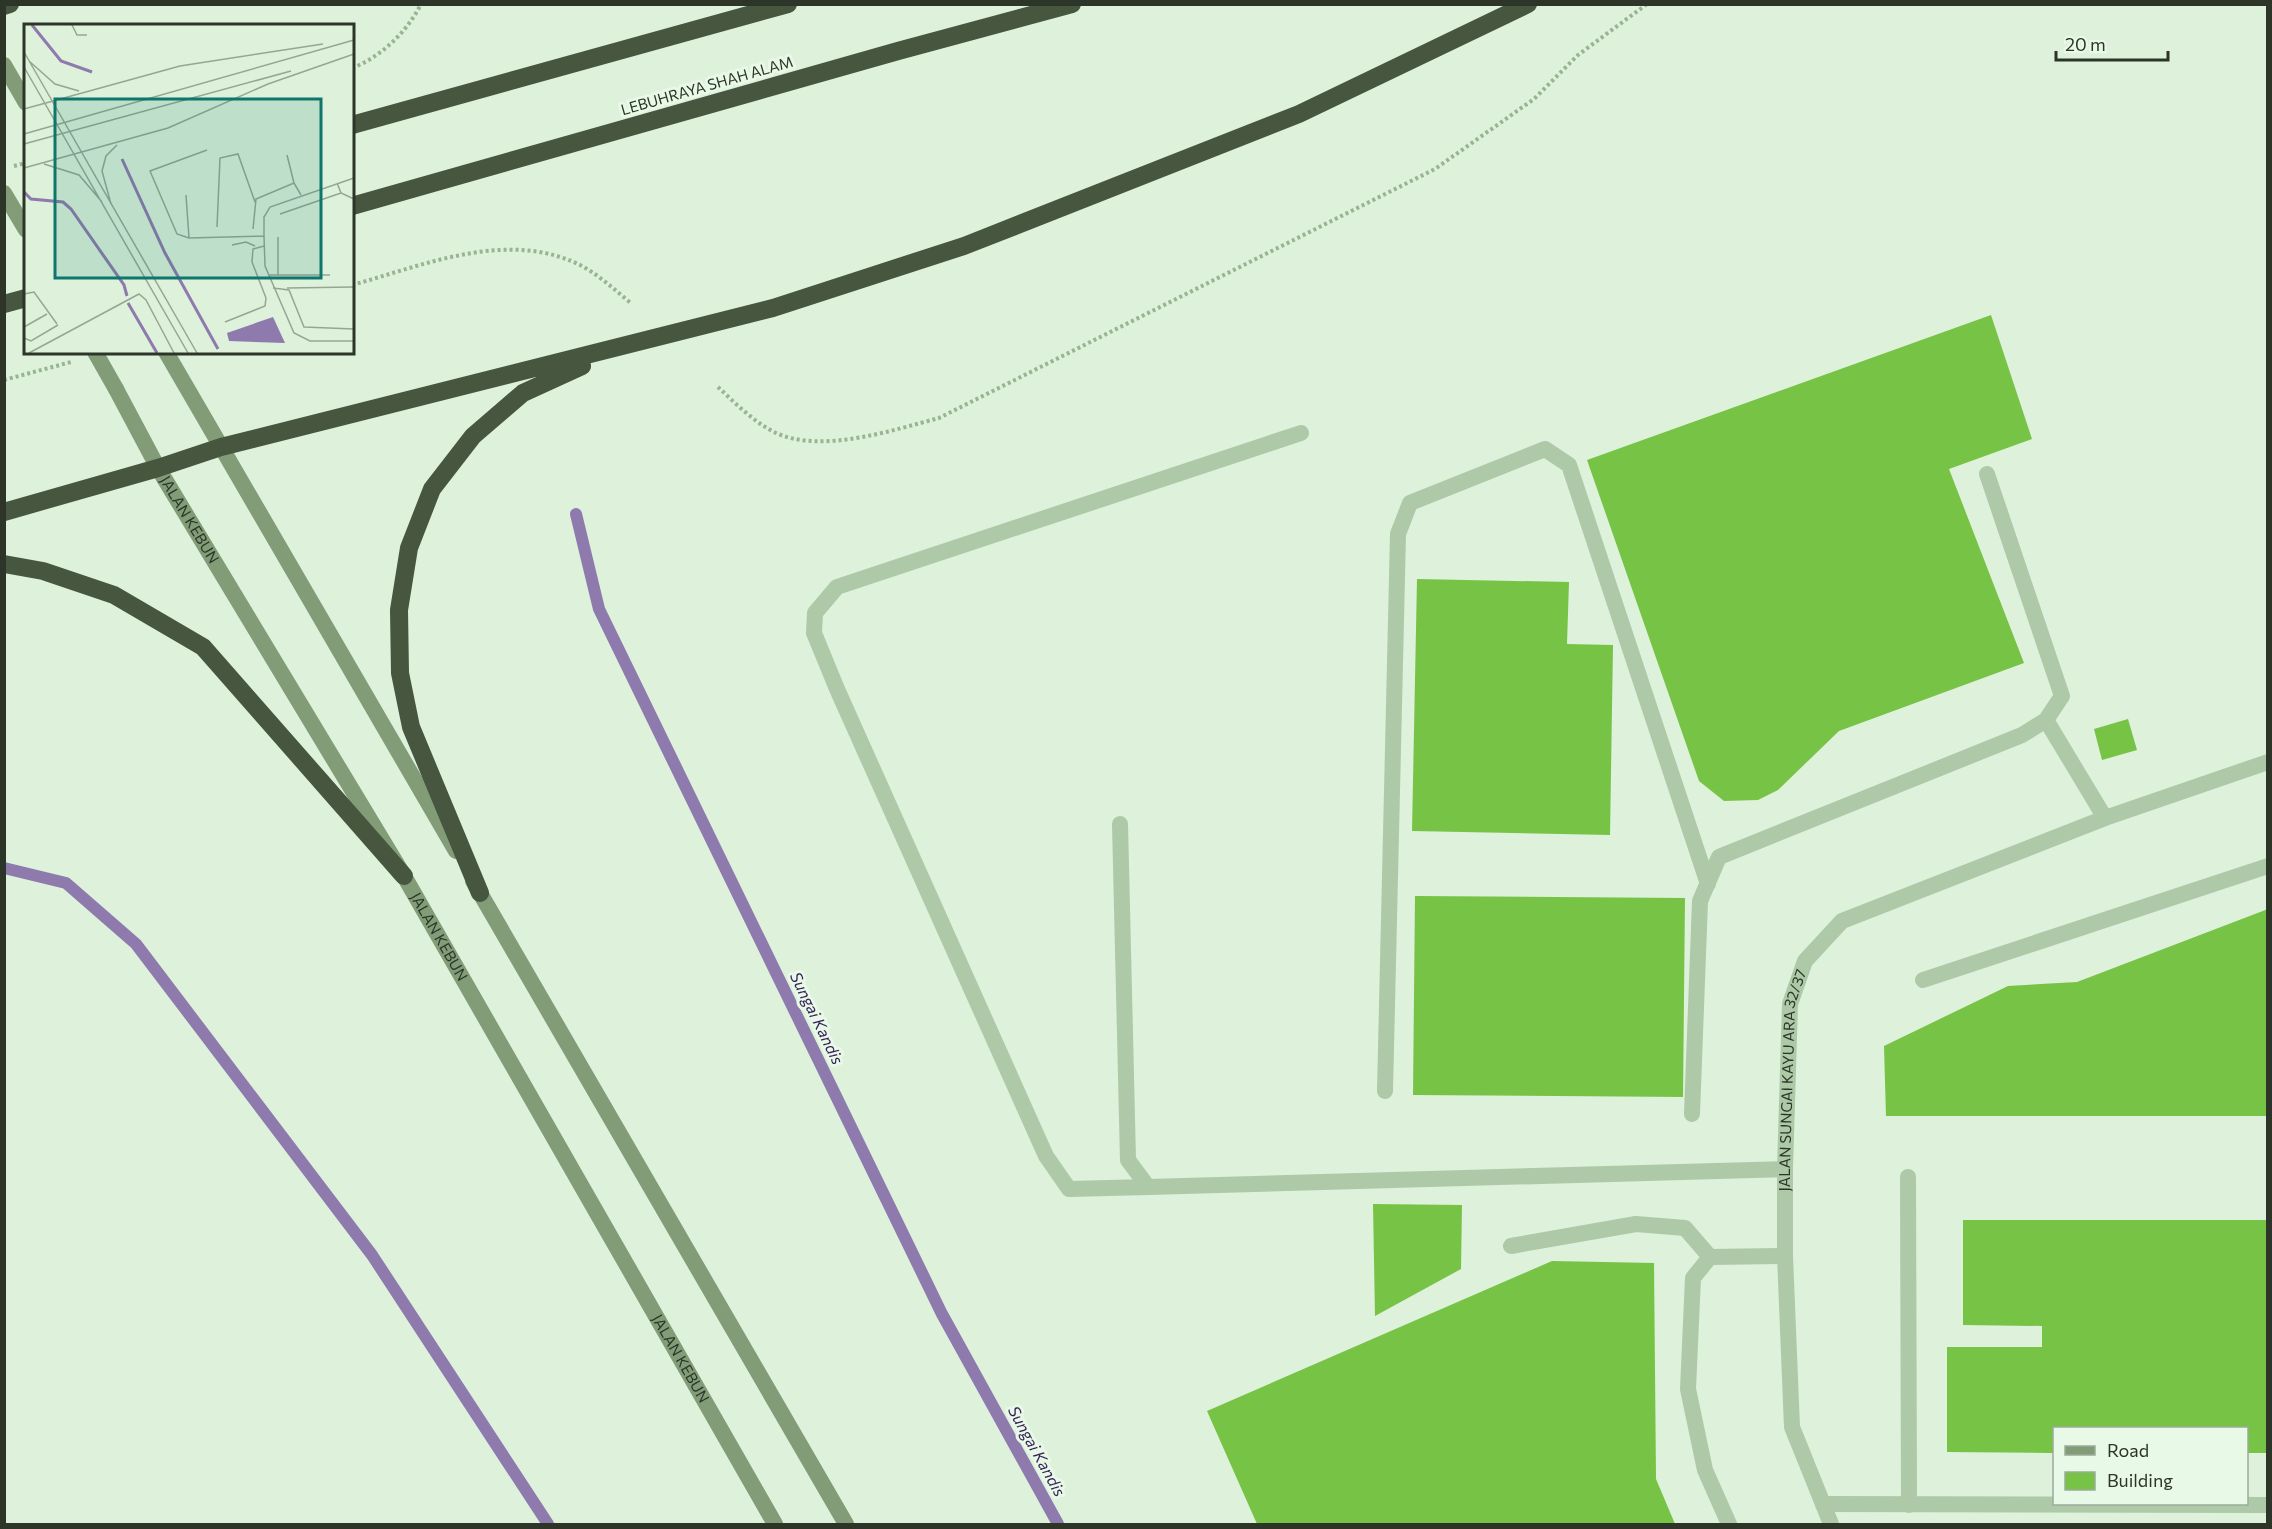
<svg xmlns="http://www.w3.org/2000/svg" width="2272" height="1529" viewBox="0 0 2272 1529" font-family="Commissioner,sans-serif">
  <style>
    .lines { fill: none; stroke-linecap: round; stroke-linejoin: round }
    .stream { stroke: #8f7aad; stroke-width: 12 }
    .building { fill: #77c346 }
    .path { stroke: #98b491; stroke-width: 4; stroke-dasharray: 3 3; stroke-linecap: butt }
    .service { stroke: #adc9a7; stroke-width: 16 }
    .minor { stroke: #adc9a7; stroke-width: 16 }
    .secondary { stroke: #829c78; stroke-width: 16 }
    .motorway { stroke: #46563f; stroke-width: 18 }
    .secondary-bridge { stroke: #829c78; stroke-width: 16 }
    .labels { text-anchor: middle; stroke-width: 6; stroke-linejoin: round; paint-order: stroke }
    .street-label { font-size: 15px; fill: #2c3527; stroke: #e8f9e7 }
    .water-label { font-size: 16px; font-style: italic; fill: #361e56; stroke: #e8f9e7 }
    .inset-river { fill: none; stroke: #8f7aad; stroke-width: 3 }
    .inset-road { fill: none; stroke: #96a693; stroke-width: 1.5 }
    .view { fill: #0f766e; fill-opacity: 0.15; stroke: #0f766e; stroke-width: 3 }
    .inset-edge { fill: none; stroke: #2c3527; stroke-width: 3 }
  </style>
  <rect width="100%" height="100%" fill="#ddf1db"/>
  <g class="lines">
    <path class="stream" d="M576,514L599,609L942,1314L1058,1524
      M4,868L66,883L136,944L372,1255L548,1524"/>
  </g>
  <path class="building" d="M1991,315L2032,439L1949,469L2024,663L1839,731L1778,790L1758,800L1724,801L1699,781L1587,460Z
    M1417,579L1569,582L1567,644L1613,645L1610,835L1412,831Z
    M2128,719L2137,750L2102,760L2094,729Z
    M1415,896L1685,898L1683,1097L1413,1095Z
    M2268,909V1116H1886L1884,1046L2008,986L2077,982Z
    M1373,1204L1462,1205L1461,1269L1375,1316Z
    M1963,1220H2268V1453H2246V1428H2054V1453L1947,1452V1347H2042V1326L1963,1325Z
    M1552,1261L1654,1263L1656,1479L1675,1524H1257L1207,1411Z"/>
  <g class="lines">
    <path class="path" d="M352,68C381,57 407,32 421,4
      M14,166L26,163
      M352,285C425,265 507,229 580,265C599,275 615,290 632,304
      M4,380L71,362
      M718,387C735,403 755,423 776,433C822,454 893,430 939,418L1435,169L1534,99L1578,55L1647,4"/>
    <path class="service" d="M1987,474L2062,696L2046,720
      M1120,824L1128,1160L1148,1187L1785,1169
      M1923,980L2268,866
      M1385,1091L1398,534L1410,503L1545,449L1569,465L1708,884
      M1692,1114L1700,901L1719,857L2022,735L2046,720L2105,818
      M1908,1177L1909,1505
      M1148,1187L1069,1189L1046,1156L837,689L814,633L815,613L837,587L1301,433
      M1511,1246L1636,1224L1685,1228L1710,1257
      M1823,1504L2268,1505
      M1729,1524L1705,1470L1688,1389L1693,1278L1710,1257L1785,1256"/>
    <path class="minor" id="s1" d="M1831,1524L1792,1427L1785,1256V1169L1790,1004L1805,961L1842,921L2105,818L2268,762"/>
    <g class="secondary">
      <path d="M4,65L26,103"/>
      <path d="M166,352L456,851"/>
      <path id="s2" d="M116,389L158,468L404,876L775,1524"/>
      <path d="M473,881L846,1524"/>
    </g>
    <path class="motorway" d="M4,6L10,4
      M352,125L788,4
      M352,206L898,51L1072,4
      M4,304L26,298
      M4,512L158,468L221,447L773,308L964,246L1299,114L1528,4
      M4,564L43,571L114,595L203,647L404,876
      M480,893L411,727L400,673L399,610L409,548L432,489L473,436L523,393L582,366"/>
    <path class="secondary-bridge" d="M4,193L26,230
      M95,352L116,389"/>
  </g>
  <g class="labels">
    <g class="street-label">
      <text transform="translate(707 86) rotate(-16)" y="5">LEBUHRAYA SHAH ALAM</text>
      <text dy="5" stroke="none"><textPath href="#s2" startOffset="150">JALAN KEBUN</textPath></text>
      <text dy="5" stroke="none"><textPath href="#s2" startOffset="636">JALAN KEBUN</textPath></text>
      <text dy="5" stroke="none"><textPath href="#s1" startOffset="452">JALAN SUNGAI KAYU ARA 32/37</textPath></text>
      <text dy="5" stroke="none"><textPath href="#s2" startOffset="1122">JALAN KEBUN</textPath></text>
    </g>
    <g class="water-label">
      <text transform="translate(817 1018) rotate(64)" y="6">Sungai Kandis</text>
      <text transform="translate(1037 1451) rotate(61)" y="6">Sungai Kandis</text>
    </g>
  </g>
  <g transform="translate(24 24)">
    <rect width="330" height="330" fill="#ddf1db"/>
    <path d="M249,293L261,319L205,317L203,309Z" fill="#8f7aad"/>
    <path class="inset-river" d="M8,1L37,37L68,48M98,135L141,229L194,325M0,168L7,175L39,178L47,185L100,261L103,272M104,279L133,329"/>
    <path class="inset-road" d="M48,1L53,11H63M0,28L173,329M5,37L31,60L55,67M0,43L164,329M0,85L156,42L299,20M0,110L330,16M0,120L267,47M263,131L270,159M20,140L55,151L78,178M0,144L144,104L244,60L330,30M330,154L246,183L240,193V212L241,242L270,309L286,317H330M313,159L317,169L330,175M162,171L165,214L240,212M87,180L78,147L82,132L93,121M256,190L317,169M193,203L196,134L214,130L231,178M229,205L232,175L270,159L277,171M254,213V251M165,214L153,210L126,147L183,126M208,221L222,218L231,222M244,251H306M249,264L265,266L280,303L330,305M263,264L330,263M0,270L10,268L33,300M201,298L241,282L242,274L228,238L229,225L240,222M0,303L23,290M0,314L7,317L34,301M5,329L115,270L122,276L150,329"/>
    <path class="view" d="M31,75H297V254H31Z"/>
    <rect width="330" height="330" class="inset-edge"/>
  </g>
  <rect width="2272" height="1529" fill="none" stroke="#2c3527" stroke-width="12"/>
  <rect x="2053" y="1427" width="195" height="78" fill="#e8f9e7" stroke="#9dab9a" stroke-width="1.5"/>
  <rect x="2065" y="1446" width="30" height="9" fill="#829c78" stroke="#9dab9a" stroke-width="1.5"/>
  <text x="2107" y="1457" font-size="18" fill="#2c3527">Road</text>
  <rect x="2065" y="1472" width="30" height="18" fill="#77c346" stroke="#9dab9a" stroke-width="1.5"/>
  <text x="2107" y="1487" font-size="18" fill="#2c3527">Building</text>
  <path d="M2056 51v9h112v-9" fill="none" stroke="#2c3527" stroke-width="3"/>
  <text x="2065" y="51" font-size="18" fill="#2c3527" stroke="#e8f9e7" stroke-width="4.5" paint-order="stroke">20 m</text>
</svg>
